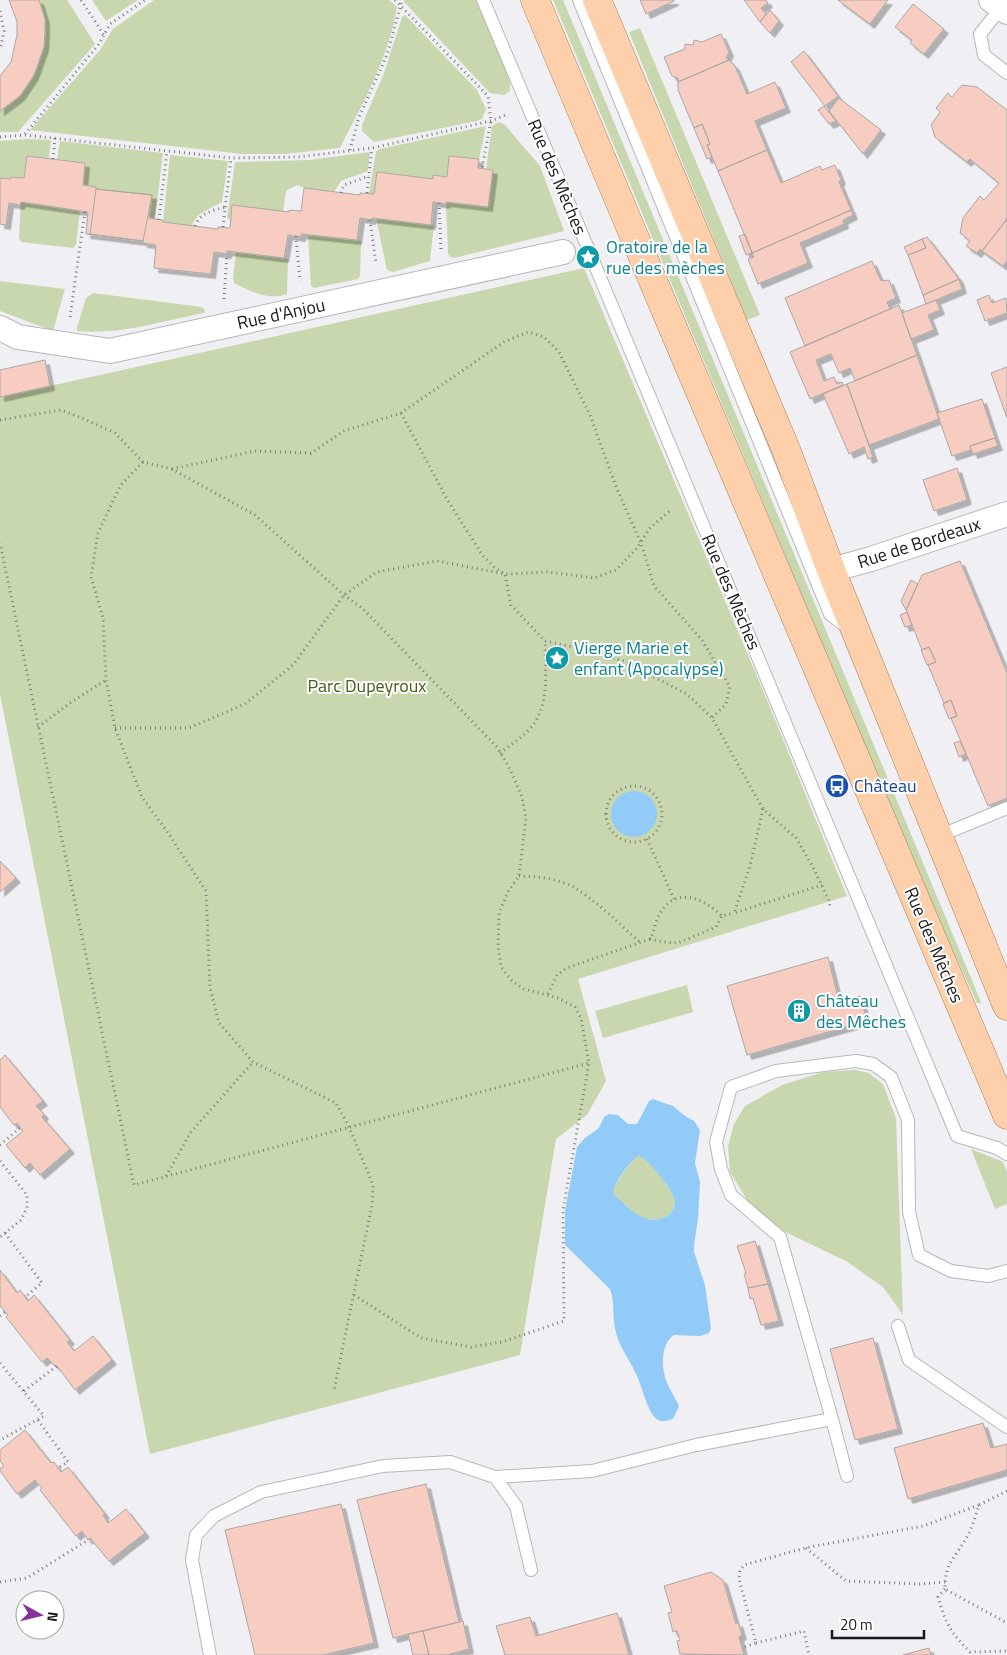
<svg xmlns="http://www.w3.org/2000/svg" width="1007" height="1655" viewBox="0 0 1007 1655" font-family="'Titillium Web',sans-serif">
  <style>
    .green { fill: #c8d7ad }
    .water { fill: #92cbf8; fill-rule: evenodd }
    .building { fill: #f8cdc1; stroke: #aba7a5; filter: url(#shadow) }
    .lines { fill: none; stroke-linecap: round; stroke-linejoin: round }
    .lane-casing { stroke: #b7b7bb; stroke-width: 14 }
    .street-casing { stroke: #b7b7bb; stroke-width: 26 }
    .primary-casing { stroke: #ad7b54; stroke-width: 29 }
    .path { stroke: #7c7c7f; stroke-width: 3; stroke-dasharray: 1 4; stroke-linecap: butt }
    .lane { stroke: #fff; stroke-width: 12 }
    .street { stroke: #fff; stroke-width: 24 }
    .primary { stroke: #fdd0ab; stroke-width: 28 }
    .labels { text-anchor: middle; stroke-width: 4; stroke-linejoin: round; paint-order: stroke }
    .street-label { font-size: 18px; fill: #19191b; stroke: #fff }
    .culture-label { font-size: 18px; fill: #0d838f; stroke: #fff; text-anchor: start }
    .park-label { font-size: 18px; fill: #4a5c1a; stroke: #fff }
    .transit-label { font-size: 18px; fill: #164399; stroke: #fff; text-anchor: start }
  </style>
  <defs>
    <filter id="shadow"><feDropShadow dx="4.5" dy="4.5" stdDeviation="0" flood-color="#0004"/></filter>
  </defs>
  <rect width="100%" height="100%" fill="#f0f0f4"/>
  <path class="green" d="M39,0H67L95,44L18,132H0V111C39,89 53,41 39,0Z
    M92,0H138L106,21Z
    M154,0H389L397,7C389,57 363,103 340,148L285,154H242L30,130L100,50L113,29Z
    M404,0H477L507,72L510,81V91L504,95L490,93L404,2Z
    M553,0H563L981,1002L980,1003H977L926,892Z
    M405,15L477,90L486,109L482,119L477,121L374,142L362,131V125L384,73L402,17Z
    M640,28L760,315L747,320L629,32Z
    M499,122L505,125L540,166L564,231L454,258L450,257L448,254L446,202L488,207L493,170L486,169L492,126Z
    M486,126L479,159L449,156L447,177L434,175L433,179L377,172L374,194H369L376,151L380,149Z
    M27,139L51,140L49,158L27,156L24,178L11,177V179L0,178V141Z
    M60,141L163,153L155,219L149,218L152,195L96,189V187L83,185L85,163L57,159Z
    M370,152L368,171L341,181L334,192L304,188L297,185L286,191L283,212L231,220L227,218L235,162L309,160Z
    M170,155L228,161L222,202C211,209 196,212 192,226L163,222Z
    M21,202L77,209L80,211L76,245L73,248L21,242L19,238Z
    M376,218L434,225L430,261L393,272L387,270Z
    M308,235L361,241L360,276L358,279L314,288L311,286Z
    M236,252L288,259L287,294C269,301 250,291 234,283L233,278Z
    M584,268L762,688L847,896L578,979L606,1081L587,1115L556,1139L520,1355L150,1454L0,694V397Z
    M0,281L65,289L53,331L0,311Z
    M93,293L201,307L205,310L204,313L194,315C156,323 117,335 77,331V328L86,298Z
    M687,985L693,1012L603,1038L595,1011Z
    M855,1070L869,1073L883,1084L896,1118L903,1315L883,1287L846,1261L781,1230L749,1203L730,1172L728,1146L734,1124L745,1106L782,1085L823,1072Z
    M971,1149L1003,1162L1007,1172V1204L995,1209Z
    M638,1156C648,1158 676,1192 675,1203C675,1208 671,1213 667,1216C645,1228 627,1207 613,1193C614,1183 630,1162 638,1156Z"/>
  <path class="water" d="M611 814a23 23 0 1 1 46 0a23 23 0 1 1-46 0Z
    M653,1099L673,1106L685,1116L694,1121L700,1130L695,1163L700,1182L698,1219L694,1245V1252L705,1285L711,1328L709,1333L700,1336L674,1335C661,1343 661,1367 666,1380C669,1389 675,1397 679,1406L673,1419C667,1420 663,1423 658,1420C647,1413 642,1385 636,1374C629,1358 618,1346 615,1328C612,1315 615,1302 610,1289L565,1245V1210L577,1147L585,1138L599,1128L604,1117L609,1114L618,1115L628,1124H637L649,1101ZM638,1156C648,1158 676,1193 675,1203C675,1208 671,1213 667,1216C646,1228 627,1207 613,1193C615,1181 629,1163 638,1156Z"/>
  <path class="building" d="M9,0H39L45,19V31L44,47L34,75L20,96L0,111V76L11,62L17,35V22Z
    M640,0H674V1L646,14Z
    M744,0H766L768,3L761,8L766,14L760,22Z
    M838,0H888L870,24Z
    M913,4L944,29L924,54L910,43L912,40L895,27Z
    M770,10L779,21L770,33L760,22Z
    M721,34L729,52L726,58L729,60L678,82V78L672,76L664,57L685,49V44L693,45L694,40L702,42Z
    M804,51L838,96L825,106L791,62Z
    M729,60L735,66L747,94L775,82L786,108L755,121L767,150L718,171L707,145L710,144L702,124L694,128L678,90V82Z
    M962,85L977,87L1007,110V219L982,251L980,249L977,253L966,246L970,241L960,233L963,218L980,196L984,200L999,183L970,159L967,162L935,137L931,125L940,112L936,108L948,93L952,97Z
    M839,98L881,130L863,154L829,111Z
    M824,106L836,121L829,124L818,110Z
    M702,124L710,144L707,145L712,157L707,159L694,128Z
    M767,150L781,183L820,166L822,170L835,165L841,180L839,182L851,210L752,253L718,171Z
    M27,156L85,163L83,185L96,187V189L152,195L149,218L163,220V222L218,229V227L230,228L232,205L289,212V210L301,211L304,188L360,195V193L374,194L377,172L433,179V175L447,177L449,156L479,159L478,168L493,170L488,207L446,202V204L433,202L431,225L372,218L371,220L360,218L357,240L301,234V237L288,235L284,258L227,251V254L214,252L211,274L154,268L156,245L143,243V241L86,234L88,212L21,202L20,205L9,203L6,225L0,224V178L11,179V177L24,178Z
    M96,189L152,195L143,241L90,234Z
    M851,210L853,215L843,220L844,224L800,243L808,263L758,284L748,259L754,257L752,253Z
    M1007,219V261L1003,266L982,251Z
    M745,234L752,253L746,255L739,236Z
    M927,237L959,279L923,295L908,255L926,248L922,239Z
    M922,239L926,248L908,255L904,247Z
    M872,261L881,281L889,280L896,298L887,302L890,309L805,346L785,298Z
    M959,279L962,289L926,304L923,295Z
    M989,295L992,303L1006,298L1007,313L985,321L977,300Z
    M936,300L940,310L928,315L934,330L911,339L902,313Z
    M899,305L917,355L855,381L850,368L839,373L831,354L816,360L824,381L834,377L837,384L842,382L843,385L810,399L790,352Z
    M917,355L939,419L869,445L847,384Z
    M45,360L50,386L0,397V370Z
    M1007,367V418L991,373Z
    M847,384L873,457L868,459L864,447L849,454L823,394Z
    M982,399L995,438L970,446L971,450L952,456L937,413Z
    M995,438L998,446L973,454L970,446Z
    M957,468L967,500L934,511L923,480Z
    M960,561L1007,673V798L988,806L951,718L957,716L951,700L944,703L928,665L936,662L929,647L922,650L906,610L922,575Z
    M911,580L918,584L906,610L901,601Z
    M907,612L912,625L905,627L900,615Z
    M929,647L936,662L927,665L921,650Z
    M951,700L957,716L949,719L943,704Z
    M960,741L966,754L959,757L954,743Z
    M0,861L16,878L0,892Z
    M828,957L839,1001L860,996L867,1021L747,1055L727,986Z
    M5,1055L43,1101L36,1106L44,1114L42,1117L70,1149L40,1175L30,1163L25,1168L6,1145L23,1131L17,1123L14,1125L0,1107V1060Z
    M755,1241L768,1284L748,1288L744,1274L746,1273L737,1246Z
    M0,1270L17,1293L20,1290L28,1301L34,1295L70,1340L67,1342L74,1351L93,1336L112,1360L75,1390L57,1366L56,1367L47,1358L42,1362L6,1317L8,1315L0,1306Z
    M768,1284L779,1321L761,1325L753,1298L750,1299L748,1288Z
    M873,1338L898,1429L855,1440L830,1349Z
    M983,1423L991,1448L1007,1444V1470L908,1499L894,1448Z
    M25,1430L51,1463L54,1462L61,1472L68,1467L105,1514L103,1515L108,1523L126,1509L145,1533L109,1561L90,1538L88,1540L82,1531L76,1536L40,1490L42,1488L35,1480L17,1494L0,1471V1469L4,1466L0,1461V1450Z
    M426,1484L459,1622L393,1638L357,1500Z
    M341,1504L374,1643L323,1655H255L225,1530Z
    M711,1572L723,1580L736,1624L738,1622L742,1635L739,1637L744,1655L680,1654L677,1641L680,1640L677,1631L673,1632L668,1613L672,1612L664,1586Z
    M617,1613L629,1655H505L496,1626L530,1617L536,1636Z
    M463,1621L469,1649L447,1655H429L423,1631Z
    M423,1631L429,1655H413L408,1634Z
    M929,1648L931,1655H903Z"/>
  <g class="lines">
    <g class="lane-casing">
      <path id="lane" d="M483,0L587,246L957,1136L997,1148L1007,1154
        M579,0L830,614L848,628
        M1001,8L980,34L984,55L1007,73
        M939,836L1007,808
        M898,1326L909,1360L1007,1427
        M832,1419L780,1237L731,1195L721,1169L716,1142L731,1087L776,1071L856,1061L873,1064L891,1077L908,1120L909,1212L919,1255L951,1271L988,1276L1007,1271
        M495,1477L592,1471L696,1445L832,1419L847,1476
        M210,1655L192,1560L196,1535L214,1516L261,1492L383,1466L450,1462L495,1477L516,1506L531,1570"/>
    </g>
    <g class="street-casing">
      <path id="street" d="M991,0L1007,12
        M0,328L18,337L110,351L563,252
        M831,570L871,559L1007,514"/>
    </g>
    <g class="primary-casing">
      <path id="primary" d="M535,0L634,236L1007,1115
        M597,0L787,452L831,570L1007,1006"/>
    </g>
    <path class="path" d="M81,0L104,35
      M395,0L488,96L491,121L482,168
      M0,11L4,31L0,50
      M25,134L99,44L110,24L145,0
      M0,137L25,135L231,158L298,157L372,148L491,121L508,114
      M350,150L359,117L387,55L402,0
      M53,159L55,138
      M341,193L344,185L369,176
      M367,193L372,148
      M439,203L441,250
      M159,220L167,151
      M370,220L376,264
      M195,226C200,213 213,210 226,207
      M223,227L231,158
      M296,236L300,281
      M224,299L227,254
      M70,317L85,211
      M401,413L448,501L483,556L494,567L505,574L549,572L594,578L616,570L637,548L650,528L672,509
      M0,420L61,410L82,418L115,433L143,462L172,469L255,515L344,595L362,608L497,747L510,769L522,797L526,818L519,876L509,890L499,913L498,947L501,967L512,981L524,989L558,998L575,1007L581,1018L589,1063L134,1185L0,543
      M143,462L120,486L98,533L91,577L103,618L106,680L115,728L142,797L168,833L206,891L210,988L219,1023L253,1062L336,1103L349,1127L373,1185L372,1205L334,1390
      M172,469L255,451L311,453L344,431L401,413L504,342L528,332L544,337L559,352L590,415L617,489L641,543L654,586L702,640L730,687L726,704L712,718
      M38,727L70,703L106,680
      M115,728H189L245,704L293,665L344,595L377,572L437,561L505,574L511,605L545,641L582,649L623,661L687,694L712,718L763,809L796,838L813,867L829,901L830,907
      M500,753C511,744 525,736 533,725C550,702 545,668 545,641
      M606 814a28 28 0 1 1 56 0a28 28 0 1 1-56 0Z
      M763,809L750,866L734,913L822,885
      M647,839L674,899
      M519,876C536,876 560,879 575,888C596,900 621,926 640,942
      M650,939L663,942L678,943L716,927L722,916
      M548,994L557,975L567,968L650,939C654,932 655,924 658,917C674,885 702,897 722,916L734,913
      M0,1145L21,1127
      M0,1161L27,1195V1208L21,1220L0,1237
      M166,1176L191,1132L253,1062
      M5,1233L42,1283L25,1297
      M354,1295L421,1338L471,1347L502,1342L564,1321L563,1210L589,1063
      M0,1316L5,1312
      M0,1363L44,1416L0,1440
      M24,1391L57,1366
      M38,1420L68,1462L58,1468
      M1007,1491L979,1505C976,1515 973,1526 968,1535C956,1558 945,1560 945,1589L1007,1623
      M806,1548L846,1581L920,1584L945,1582
      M0,1582L27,1578L88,1540
      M945,1589L938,1597C946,1624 950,1632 970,1652L1007,1651
      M756,1643L804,1631L809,1655
      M745,1647L756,1643L739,1579L740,1571L744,1565L805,1548L923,1526L979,1505"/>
    <use href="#lane" class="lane"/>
    <use href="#street" class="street"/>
    <use href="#primary" class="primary"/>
  </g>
  <defs>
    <g id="sight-disc" transform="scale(1.25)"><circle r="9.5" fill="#0f9aa8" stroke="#fff"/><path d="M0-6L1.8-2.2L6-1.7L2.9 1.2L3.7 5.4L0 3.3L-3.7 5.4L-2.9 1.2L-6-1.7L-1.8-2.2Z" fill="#fff"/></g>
    <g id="bus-disc" transform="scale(1.25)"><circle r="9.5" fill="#1a4fb4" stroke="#fff"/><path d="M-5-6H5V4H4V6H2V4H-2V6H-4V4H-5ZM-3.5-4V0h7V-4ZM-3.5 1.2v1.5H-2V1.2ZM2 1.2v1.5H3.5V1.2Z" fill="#fff"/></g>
    <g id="building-disc" transform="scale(1.25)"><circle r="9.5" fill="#0f9aa8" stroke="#fff"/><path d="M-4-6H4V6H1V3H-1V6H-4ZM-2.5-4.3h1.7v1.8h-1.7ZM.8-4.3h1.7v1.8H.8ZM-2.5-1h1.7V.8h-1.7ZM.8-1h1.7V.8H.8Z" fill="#fff"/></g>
  </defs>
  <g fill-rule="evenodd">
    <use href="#sight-disc" x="588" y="257"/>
    <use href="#sight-disc" x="557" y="658"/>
    <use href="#bus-disc" x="837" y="786"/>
    <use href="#building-disc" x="799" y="1011"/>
  </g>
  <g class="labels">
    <g class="street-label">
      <text transform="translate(557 177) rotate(67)" y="6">Rue des Mèches</text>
      <text transform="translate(281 314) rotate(-12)" y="6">Rue d'Anjou</text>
      <text transform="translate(919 543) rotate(-18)" y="6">Rue de Bordeaux</text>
      <text transform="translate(731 592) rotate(67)" y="6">Rue des Mèches</text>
      <text transform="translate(934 945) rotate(67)" y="6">Rue des Mèches</text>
    </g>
    <g class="culture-label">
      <text x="606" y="253">Oratoire de la<tspan x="606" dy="21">rue des mèches</tspan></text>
      <text x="574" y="654">Vierge Marie et<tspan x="574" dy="21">enfant (Apocalypse)</tspan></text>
      <text x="816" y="1007">Château<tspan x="816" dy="21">des Mêches</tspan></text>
    </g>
    <g class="park-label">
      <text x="367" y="692">Parc Dupeyroux</text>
    </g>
    <g class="transit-label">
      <text x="854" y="792">Château</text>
    </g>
  </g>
  <g transform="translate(40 1615) rotate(98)"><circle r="24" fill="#ffffff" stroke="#a3a3a4"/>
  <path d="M0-4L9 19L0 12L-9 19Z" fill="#8832a0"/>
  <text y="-8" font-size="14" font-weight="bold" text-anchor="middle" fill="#19191b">N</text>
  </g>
  <path d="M832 1630v8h92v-8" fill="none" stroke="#19191b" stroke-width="2.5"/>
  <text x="840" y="1630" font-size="15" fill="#19191b" stroke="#ffffff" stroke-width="4" paint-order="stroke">20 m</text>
</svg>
